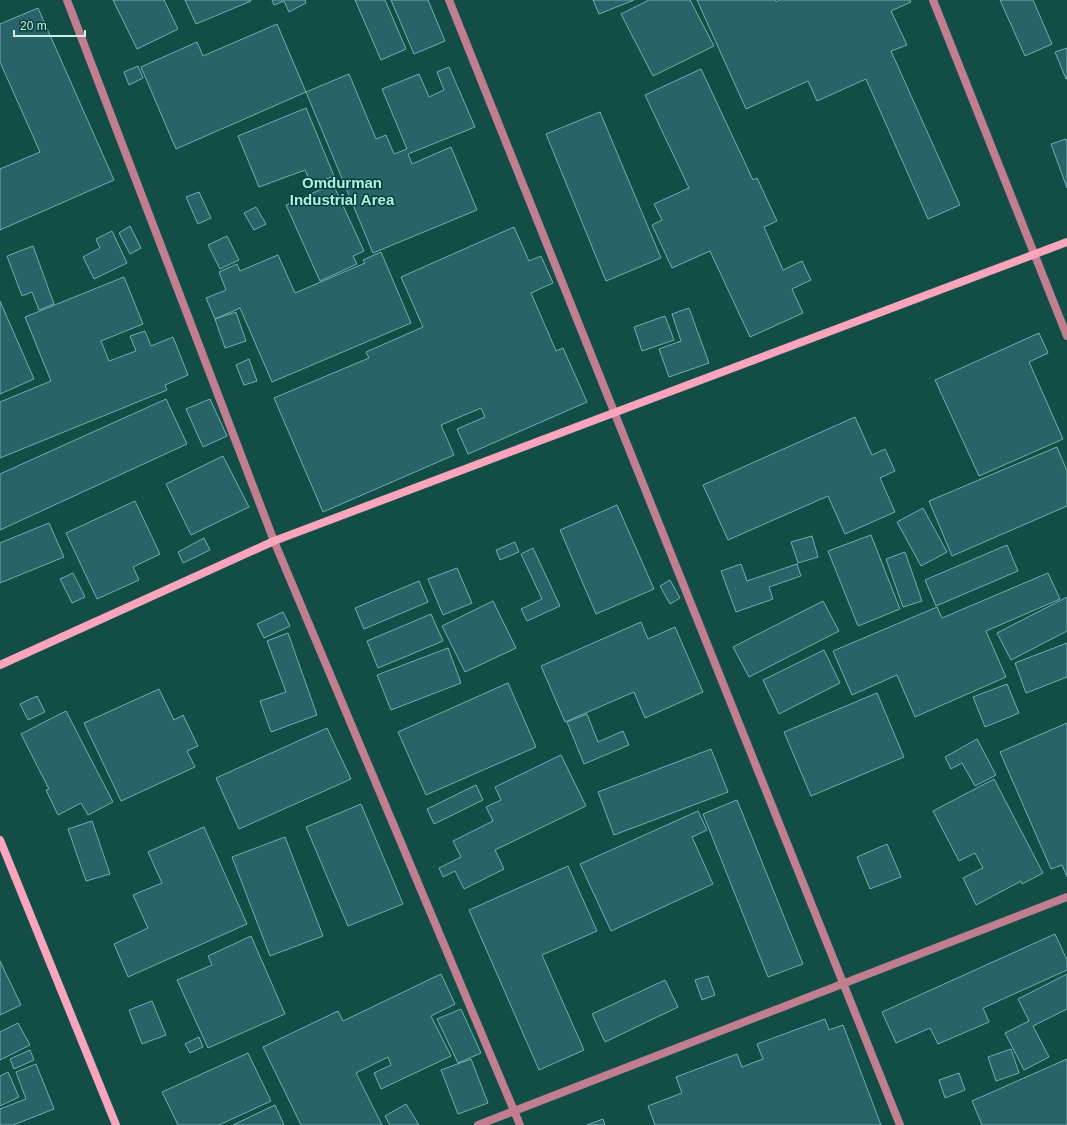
<svg xmlns="http://www.w3.org/2000/svg" width="1067" height="1125" viewBox="0 0 1067 1125" font-family="Arial,sans-serif">
  <style>
    .building { fill: #276367; stroke: #73aeb2 }
    .lines { fill: none; stroke-linecap: round; stroke-linejoin: round }
    .lane { stroke: #c17e91; stroke-width: 8 }
    .secondary { stroke: #fba5bd; stroke-width: 8 }
    .labels { text-anchor: middle; stroke-width: 3; stroke-linejoin: round; paint-order: stroke }
    .district-label { font-size: 15px; font-weight: bold; fill: #b4eee3; stroke: #01433b }
  </style>
  <rect width="100%" height="100%" fill="#124e46"/>
  <path class="building" d="M113,0H164L178,29L137,49Z
    M185,0H251V1L196,24Z
    M272,0H305L306,3L289,12L284,1L274,5Z
    M355,0H385L406,49L381,60Z
    M391,0H428L445,41L414,54Z
    M593,0H634L599,14Z
    M649,0H690L714,46L653,76L621,14Z
    M697,0H775L776,2L779,0H910L911,2L891,11L907,45L891,51L960,205L928,219L866,79L817,101L808,81L746,109Z
    M1000,0H1033L1052,44L1025,56Z
    M38,8L114,180L0,230V169L40,152L0,62V24Z
    M277,24L306,92L176,149L141,67L197,42L203,56Z
    M1067,48V79H1066L1055,52Z
    M138,66L143,78L129,85L124,72Z
    M449,67L475,127L408,154L412,164L451,147L477,210L373,253L306,92L349,74L376,139L386,135L394,154L407,149L382,89L419,74L429,97L444,90L437,72Z
    M701,69L753,180L757,178L777,221L764,227L783,270L802,261L811,280L792,289L803,313L750,337L710,251L672,268L652,225L662,220L654,204L689,188L645,95Z
    M306,108L334,176L312,185L305,170L259,187L238,136Z
    M600,112L661,258L606,281L546,134Z
    M1066,139L1067,143V188L1051,144Z
    M333,184L364,251L353,256L357,264L320,281L286,205Z
    M199,192L211,218L198,224L186,197Z
    M256,207L266,224L254,230L244,213Z
    M130,226L141,248L130,254L119,233Z
    M514,227L529,261L541,256L553,283L531,293L556,351L563,348L587,402L468,454L457,429L485,417L481,408L441,425L454,455L323,512L274,398L369,358L366,352L423,327L401,277Z
    M112,231L127,263L94,279L83,257L100,248L96,239Z
    M227,236L239,260L220,269L208,245Z
    M33,246L54,304L39,310L32,292L22,296L7,256Z
    M381,252L411,323L272,382L240,308L215,319L206,298L226,290L219,272L237,264L240,271L278,255L295,293L365,263L363,260Z
    M124,277L143,324L101,341L109,361L136,351L130,336L145,331L151,346L173,337L188,375L165,385L167,390L0,458V402L51,381L25,317Z
    M0,301L34,379L0,394Z
    M689,308L709,363L669,377L659,349L681,341L672,314Z
    M236,312L246,341L225,348L215,319Z
    M665,316L674,340L642,351L634,327Z
    M1039,333L1048,353L1029,362L1063,439L979,476L935,380Z
    M249,359L257,381L244,385L236,365Z
    M166,399L187,444L0,530V474Z
    M210,399L227,436L203,447L186,409Z
    M855,417L872,455L885,449L895,471L880,478L895,512L845,534L828,496L728,540L703,485Z
    M1057,447L1067,471V506L952,556L929,501Z
    M223,456L249,507L191,535L166,484Z
    M135,501L160,554L133,567L139,580L97,599L66,533Z
    M617,505L654,589L596,614L560,530Z
    M923,508L947,552L921,566L897,522Z
    M49,523L64,557L0,583V543Z
    M871,535L900,609L858,626L828,551Z
    M812,536L818,557L798,563L791,542Z
    M204,538L210,550L183,563L178,552Z
    M515,542L519,552L500,560L496,550Z
    M1007,545L1018,571L936,606L925,580Z
    M533,548L560,606L527,621L521,609L542,599L521,554Z
    M905,552L922,601L903,607L886,559Z
    M741,564L747,581L797,564L801,576L769,587L773,599L736,612L721,571Z
    M457,568L472,603L443,615L428,579Z
    M73,573L85,597L72,603L60,579Z
    M1048,573L1060,599L986,631L1006,677L915,717L897,675L852,695L833,651L937,607L942,618Z
    M670,580L680,598L670,604L660,586Z
    M419,581L428,602L364,629L355,608Z
    M1067,597V631L1011,660L997,633Z
    M493,601L516,648L465,672L442,626Z
    M823,601L839,631L749,677L733,647Z
    M283,612L290,626L264,638L257,624Z
    M431,614L443,641L378,668L367,641Z
    M641,622L648,639L675,627L703,692L645,718L634,692L565,722L541,666Z
    M288,633L317,715L271,732L260,701L286,692L267,641Z
    M1067,643V677L1026,693L1015,663Z
    M448,648L461,683L391,710L377,675Z
    M824,650L840,683L779,714L763,680Z
    M508,683L536,747L426,795L398,732Z
    M1007,684L1019,713L985,727L973,697Z
    M159,689L174,720L183,715L198,746L187,751L195,767L121,801L84,723Z
    M877,693L904,757L811,796L784,732Z
    M37,696L45,712L28,720L20,704Z
    M66,711L113,802L88,815L81,803L58,815L46,790L49,789L21,734Z
    M587,714L598,742L623,731L629,745L584,764L567,722Z
    M1067,723V877L1062,865L1051,869L1000,752Z
    M327,728L351,779L239,829L216,778Z
    M977,739L996,775L975,786L962,763L951,769L945,757Z
    M711,749L728,792L614,835L598,792Z
    M561,755L586,806L495,850L504,869L464,889L455,871L443,877L439,868L461,857L453,841L493,821L486,807L501,800L495,787Z
    M994,779L1043,873L1022,884L1021,881L976,905L963,878L983,868L975,853L959,861L933,811Z
    M476,785L483,800L434,824L427,809Z
    M737,800L803,964L768,977L703,814Z
    M361,804L403,904L348,926L306,827Z
    M698,811L707,830L692,837L713,884L611,931L580,864Z
    M92,821L110,874L86,881L68,829Z
    M204,827L247,924L128,977L114,944L148,928L133,895L162,883L148,852Z
    M285,837L323,936L270,956L232,857Z
    M887,844L901,877L870,889L857,857Z
    M568,866L597,931L542,955L584,1050L539,1070L469,910Z
    M1055,934L1067,960V970L983,1008L989,1022L938,1044L930,1028L896,1043L882,1012Z
    M251,936L285,1014L208,1048L177,980L212,965L208,956Z
    M0,961L21,1005L0,1015Z
    M441,974L455,1004L431,1016L451,1056L381,1089L374,1073L391,1065L388,1057L356,1073L382,1125H301L263,1047L338,1011L343,1021Z
    M1067,974V1009L1033,1026L1049,1057L1024,1070L1005,1033L1029,1021L1018,999Z
    M708,976L715,995L702,1000L695,980Z
    M665,980L678,1007L605,1042L592,1014Z
    M152,1001L166,1035L142,1044L129,1010Z
    M461,1009L481,1053L458,1063L437,1019Z
    M825,1019L829,1030L843,1025L881,1125H655L648,1106L682,1093L676,1077L737,1054L742,1067L763,1059L757,1044Z
    M18,1023L30,1045L0,1060V1032Z
    M199,1037L203,1047L190,1053L185,1044Z
    M1011,1049L1019,1073L996,1081L988,1057Z
    M30,1050L34,1060L14,1069L10,1059Z
    M248,1053L271,1101L219,1125H178L162,1092Z
    M471,1059L488,1103L458,1114L441,1070Z
    M1067,1059V1125H982L972,1101Z
    M36,1064L54,1109L13,1125H0V1109L26,1099L16,1072Z
    M8,1072L19,1097L0,1106V1076Z
    M959,1073L965,1090L945,1098L939,1080Z
    M406,1104L419,1125H390L385,1116Z
    M275,1105L284,1125H233Z
    M603,1119L605,1125H587Z"/>
  <g class="lines">
    <path class="lane" d="M67,0L274,541L520,1125
      M449,0L900,1125
      M933,0L1067,336
      M478,1125L1067,897"/>
    <path class="secondary" d="M0,665L274,541L1067,242
      M0,840L116,1125"/>
  </g>
  <g class="labels">
    <g class="district-label">
      <text x="342" y="188">Omdurman<tspan x="342" dy="17">Industrial Area</tspan></text>
    </g>
  </g>
  <path d="M14 30v6h71v-6" fill="none" stroke="#d0ede7" stroke-width="2"/>
  <text x="20" y="30" font-size="12" fill="#d0ede7" stroke="#01433b" stroke-width="3" paint-order="stroke">20 m</text>
</svg>
